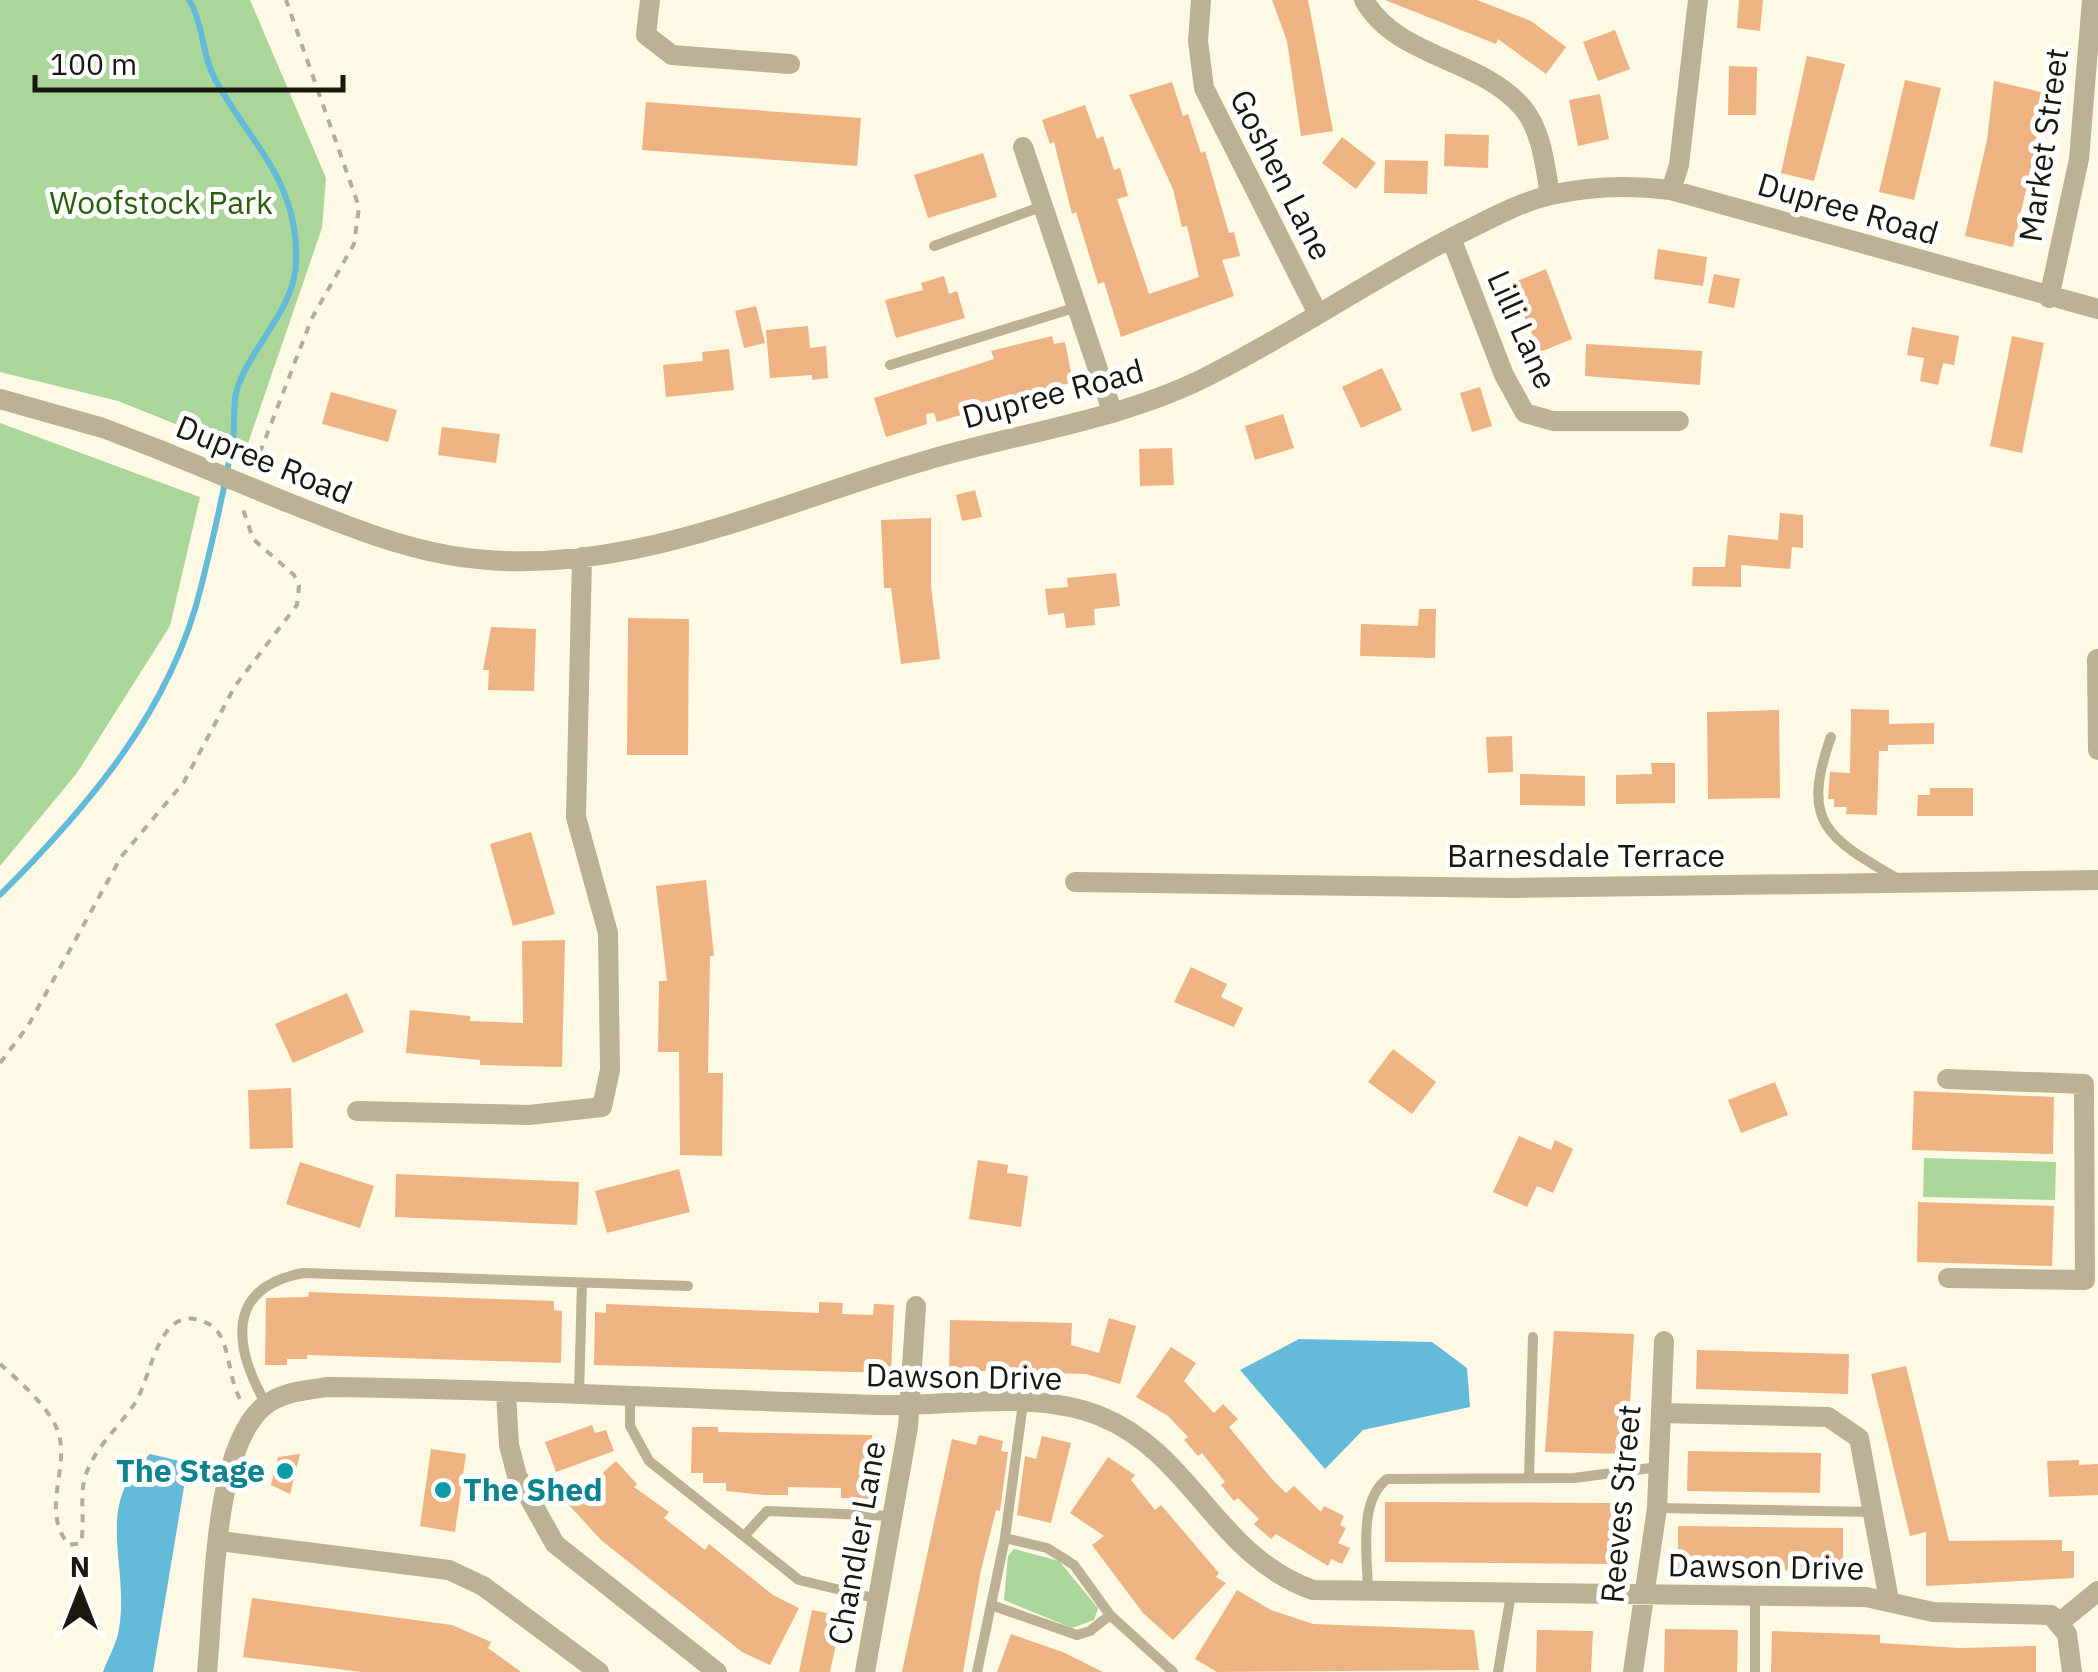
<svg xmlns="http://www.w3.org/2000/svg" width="2098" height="1672" viewBox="0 0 2098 1672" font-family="'IBM Plex Sans',sans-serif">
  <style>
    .green { fill: #aad69a }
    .water { fill: #64bad9 }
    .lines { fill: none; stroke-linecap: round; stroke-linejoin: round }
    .stream { stroke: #64bad9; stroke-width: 6 }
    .building { fill: #eeb382 }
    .path { stroke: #b1ad9c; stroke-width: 4; stroke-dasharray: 8 8; stroke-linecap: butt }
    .lane { stroke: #bbb194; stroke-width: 10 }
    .street { stroke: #bbb194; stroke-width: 20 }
    .street-bridge { stroke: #bbb194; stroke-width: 20 }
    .culture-dot { fill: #0f9aa8; stroke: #fff; stroke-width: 4 }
    .labels { text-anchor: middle; stroke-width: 10; stroke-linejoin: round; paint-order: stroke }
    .street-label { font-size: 32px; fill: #1a180e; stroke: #fff }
    .park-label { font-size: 32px; fill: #29600e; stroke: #fff }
    .culture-label { font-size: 32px; font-weight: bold; fill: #0d838f; stroke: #fff; text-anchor: end }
  </style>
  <rect width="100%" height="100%" fill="#fef9e4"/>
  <path class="green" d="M0,0H250L326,178L322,228L245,452L118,401L0,372Z
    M0,423L200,497L170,626L77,773L0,866Z
    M1924,1158L2056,1162L2055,1200L1923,1197Z
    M1014,1549L1059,1561L1098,1608L1094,1620L1072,1628L1004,1600L1008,1556Z"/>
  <path class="water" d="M1299,1339L1432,1342L1467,1368L1470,1407L1363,1430L1325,1469L1240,1370Z
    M150,1454L188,1463L153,1672H103C108,1658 117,1643 119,1629C130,1563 92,1506 150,1454Z"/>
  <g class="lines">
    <path class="stream" d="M0,895C87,808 171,711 201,587C213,539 225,488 233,438C235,424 233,407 236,393C248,348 295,311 296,262C299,180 250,144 215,79C201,54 204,24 189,0"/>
  </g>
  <path class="building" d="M1272,0H1308L1333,131L1301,136L1287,41Z
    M1385,0H1477L1531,21L1566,47L1546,74L1498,39L1496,44Z
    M1739,0H1763L1760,31L1737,28Z
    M1615,30L1630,69L1598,81L1583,42Z
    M1807,56L1845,64L1814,181L1781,173Z
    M1729,66L1757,67L1756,115H1728Z
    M1905,80L1941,88L1914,200L1879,192Z
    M1994,81L2041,92L2034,123L2038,124L2034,154L2013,247L1965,236L1987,140Z
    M1172,82L1183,116L1188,114L1201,153L1205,151L1229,233L1234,232L1240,256L1222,260L1234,296L1121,337L1104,282L1098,284L1076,212L1072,214L1054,142L1050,144L1042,120L1085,105L1097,139L1103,136L1114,170L1120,168L1128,196L1117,199L1149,294L1199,277L1187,226L1182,227L1173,189L1129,95Z
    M1600,94L1609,139L1578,146L1569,100Z
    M646,102L861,118L857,166L642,150Z
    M1445,134L1489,135L1488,168L1444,166Z
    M1342,137L1376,163L1356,189L1322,163Z
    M983,153L997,197L928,218L914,175Z
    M1385,160L1428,161L1427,194L1384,193Z
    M1658,249L1707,257L1703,286L1654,279Z
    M1546,269L1572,339L1540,352L1510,284Z
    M1714,274L1740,279L1734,308L1708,303Z
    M944,276L949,294L957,291L965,318L896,338L885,300L923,290L921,283Z
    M756,306L765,343L744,348L735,311Z
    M808,326L810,348L826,346L828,378L812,380V375L770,378L766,330Z
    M1912,327L1959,336L1954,365L1943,363L1938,385L1920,381L1924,358L1907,355Z
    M1052,336L1054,344L1065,342L1073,382L937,422L934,413L926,414L927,424L886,437L874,398L994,359L991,351Z
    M2012,336L2044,343L2022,453L1990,446Z
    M1586,344L1702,351L1700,385L1585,376Z
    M729,349L734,390L666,397L663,365L703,361L702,352Z
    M1382,368L1402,410L1361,428L1342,387Z
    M1480,387L1492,426L1472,432L1460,393Z
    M331,392L397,410L388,442L322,424Z
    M1283,414L1294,448L1255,460L1245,426Z
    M442,427L500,434L496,463L438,455Z
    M1172,448L1174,485L1140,486L1139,449Z
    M975,490L982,517L962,521L956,495Z
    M1780,513L1803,515V548L1792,547L1790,569L1741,565V587L1692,586L1693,567H1725L1728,535L1778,540Z
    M931,518V586L940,659L901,664L891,588H884L881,520Z
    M1116,573L1120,606L1094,609L1095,625L1066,628L1064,613L1048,615L1045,589L1068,587L1067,578Z
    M1419,609H1436L1435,658L1360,656L1361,624L1418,626Z
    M628,618L689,619L688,755H627Z
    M491,627L536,629L534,691L488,690L489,670H483Z
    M1851,709L1889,710V724L1934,723V744L1888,745V751H1879L1877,815L1846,814L1847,807H1834V799H1828L1830,772L1850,773Z
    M1779,710L1780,798L1708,799L1707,712Z
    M1512,736L1513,772L1488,773L1486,737Z
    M1651,763H1675V803L1616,804V775L1652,774Z
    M1520,774L1585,776V806L1520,805Z
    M1930,788H1973V816H1917L1918,795H1930Z
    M531,832L555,914L513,926L490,844Z
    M706,880L714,956H710L708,1073H723L722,1156L680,1155L679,1052H658L659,981H667L656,886Z
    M565,940L562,1067L480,1065V1060L406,1053L410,1010L470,1016V1021L523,1023L522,941Z
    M1191,967L1227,984L1221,997L1243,1008L1234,1027L1174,1002Z
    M347,993L364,1032L293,1063L275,1024Z
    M1393,1049L1436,1082L1412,1114L1368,1082Z
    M1775,1082L1788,1115L1741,1133L1728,1100Z
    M291,1088L293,1148L250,1149L248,1090Z
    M1914,1091L2054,1097L2053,1154L1912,1150Z
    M1519,1136L1551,1150L1555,1140L1573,1149L1553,1193L1537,1186L1527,1207L1493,1192Z
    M978,1160L1008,1165L1007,1173L1028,1176L1021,1227L969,1219Z
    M300,1162L374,1186L360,1228L286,1204Z
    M679,1169L690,1212L607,1233L595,1191Z
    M396,1174L579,1182L577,1225L395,1217Z
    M1918,1202L2054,1206L2052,1266L1917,1262Z
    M309,1292L554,1301V1310L562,1311L561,1363L307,1355V1359H287V1365H265L266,1298L308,1297Z
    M819,1302L843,1303L842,1314L873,1315L874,1304L894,1305L891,1373L594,1365L595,1312L606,1313V1304L819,1313Z
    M1109,1318L1136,1326L1120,1384L1086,1374L949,1370L950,1320L1072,1323L1071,1345L1099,1353Z
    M1554,1331L1634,1334L1627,1454L1545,1452Z
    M1171,1347L1196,1363L1184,1381L1214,1413L1223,1404L1238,1419L1229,1427L1271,1478L1286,1493L1294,1486L1321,1512L1324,1506L1344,1516L1340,1525L1346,1528L1338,1543L1350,1548L1342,1564L1331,1559L1328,1566L1276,1534L1271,1539L1254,1524L1259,1519L1238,1498L1234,1501L1221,1485L1225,1482L1202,1453L1198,1456L1184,1440L1188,1437L1168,1416L1136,1397Z
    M1697,1350L1849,1354L1848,1394L1696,1389Z
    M1906,1366L1949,1541L2062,1540V1551H2074V1578L1926,1586V1532L1910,1536L1871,1374Z
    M592,1425L595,1433L606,1430L614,1451L556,1472L545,1442Z
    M692,1427H718V1432L872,1435L870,1499L841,1498V1488L788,1487V1495H764L726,1491V1483H703V1473H691Z
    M979,1435L1003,1441L1001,1451L1008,1452L1000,1511L996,1510L981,1570L963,1672H902L952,1439L976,1445Z
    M1042,1436L1071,1443L1051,1523L1017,1515L1025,1456L1036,1459Z
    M431,1449L466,1454L455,1532L420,1526Z
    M1688,1451L1821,1453L1820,1493L1687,1491Z
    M300,1454L290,1494L271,1485L278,1457Z
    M1108,1457L1135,1475L1131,1480L1155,1510L1161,1505L1219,1573L1216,1577L1226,1583L1173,1640L1143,1613L1092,1545L1104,1536L1070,1513Z
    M2079,1460V1465L2098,1464V1495L2049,1497L2047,1461Z
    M616,1461L637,1484L634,1487L669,1512L664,1518L705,1550L709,1544L773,1595L799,1608L770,1665L742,1652L601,1540L568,1504Z
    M1385,1502L1612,1503L1610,1564L1385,1562Z
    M1678,1526L1843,1528V1571L1678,1569Z
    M1237,1590L1271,1610L1313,1624L1474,1630L1479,1670L1217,1672L1195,1659Z
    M252,1598L452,1625L491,1642L488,1648L521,1672H362L243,1657Z
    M812,1610L842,1616L830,1672H799Z
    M1665,1629L1738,1630L1737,1672H1664Z
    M1537,1630L1593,1631L1591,1672H1536Z
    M1772,1631L1880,1635V1643L1959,1648L2036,1646V1672H1771Z
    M1011,1634L1065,1653L1103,1672H997Z"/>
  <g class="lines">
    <path class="path" d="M254,468L312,318L354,244L359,207L286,0
      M0,1063L28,1026L121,857L184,782L235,686L297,605L299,586L294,575L253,539L242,506
      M0,1364C19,1381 47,1405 57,1429C72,1466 39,1510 69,1545L81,1543C85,1523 80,1501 84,1481C92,1449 118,1429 135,1403C153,1376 158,1292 214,1327C232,1346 227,1381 243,1404"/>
    <path class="lane" d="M934,246L1043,206
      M890,365L1077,307
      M1831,737C1800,823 1827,838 1898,879
      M579,1395L582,1283
      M630,1397V1426L649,1461L799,1580L878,1599
      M266,1404C234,1348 224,1288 303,1273L688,1286
      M1529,1478L1533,1337
      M1657,1508L1874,1512
      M745,1535L767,1511L893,1516
      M1005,1538L1047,1548L1074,1565L1110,1615L1173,1672
      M1368,1593C1368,1559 1357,1502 1387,1479L1574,1478L1658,1467
      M1755,1596V1672
      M991,1605L1077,1635L1090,1631L1110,1615
      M977,1672L1005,1538L1023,1403
      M1498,1672L1511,1594"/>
    <path class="street" d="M650,0L646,35L672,55L790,64
      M1201,0L1198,41L1204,88L1318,314
      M1364,0C1397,58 1480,58 1522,107C1542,130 1545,166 1550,195
      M1023,147L1112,411
      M1671,190L1679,165L1698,0
      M1451,238L1504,375L1525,413L1553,421H1679
      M2049,298L2079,159L2092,0
      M0,399L103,428L160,450
      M284,501C338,522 391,545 448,555C615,585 775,503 931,459C1023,432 1126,419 1212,374C1297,331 1376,276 1461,233C1490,219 1520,202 1551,195C1590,186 1631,185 1671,190L2098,309
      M2097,659L2098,750
      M1075,882L1514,888L2098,880
      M1947,1079L2084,1084L2085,1280L1948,1278
      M357,1111L529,1115L602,1107L610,1070L608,933L576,817L582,557
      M506,1392L509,1445L517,1476L555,1544L717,1672
      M1661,1413L1828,1417L1859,1438L1889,1600
      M220,1541L449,1570L483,1586L599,1672
      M2060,1622L2098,1591
      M207,1672C214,1605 212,1451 263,1407C280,1392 306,1390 328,1387C513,1389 697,1400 881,1405C951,1407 1033,1389 1100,1416C1192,1453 1216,1556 1313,1590L1866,1597L1933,1612L2051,1615L2067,1634L2072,1672
      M865,1672L908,1427L916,1306
      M1633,1672L1657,1508L1664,1341"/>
    <path class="street-bridge" d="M160,450L284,501"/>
  </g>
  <g class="culture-dot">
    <circle cx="285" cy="1471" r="10"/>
    <circle cx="443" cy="1490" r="10"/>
  </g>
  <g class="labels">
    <g class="street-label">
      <text transform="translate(2044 145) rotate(-82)" y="11">Market Street</text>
      <text transform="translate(1281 175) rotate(63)" y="11">Goshen Lane</text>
      <text transform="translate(1848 209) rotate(16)" y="11">Dupree Road</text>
      <text transform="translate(1522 330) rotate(66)" y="11">Lilli Lane</text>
      <text transform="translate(1053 394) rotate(-15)" y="11">Dupree Road</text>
      <text transform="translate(264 460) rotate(22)" y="11">Dupree Road</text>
      <text x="1586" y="867">Barnesdale Terrace</text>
      <text transform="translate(964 1377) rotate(1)" y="11">Dawson Drive</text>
      <text transform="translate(1621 1504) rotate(-85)" y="11">Reeves Street</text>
      <text transform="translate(857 1543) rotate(-80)" y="11">Chandler Lane</text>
      <text transform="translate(1766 1567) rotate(1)" y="11">Dawson Drive</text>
    </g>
    <g class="park-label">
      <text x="161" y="214">Woofstock Park</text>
    </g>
    <g class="culture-label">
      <text x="265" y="1482">The Stage</text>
      <text x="463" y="1501" text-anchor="start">The Shed</text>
    </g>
  </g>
  <g transform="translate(80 1592)" stroke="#ffffff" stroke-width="8" paint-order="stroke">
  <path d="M0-8L18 38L0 25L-18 38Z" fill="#1a180e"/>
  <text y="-15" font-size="28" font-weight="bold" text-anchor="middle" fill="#1a180e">N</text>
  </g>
  <path d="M35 75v15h308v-15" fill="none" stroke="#1a180e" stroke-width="5"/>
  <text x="50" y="75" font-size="30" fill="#1a180e" stroke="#ffffff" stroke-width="8" paint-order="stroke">100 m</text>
</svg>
